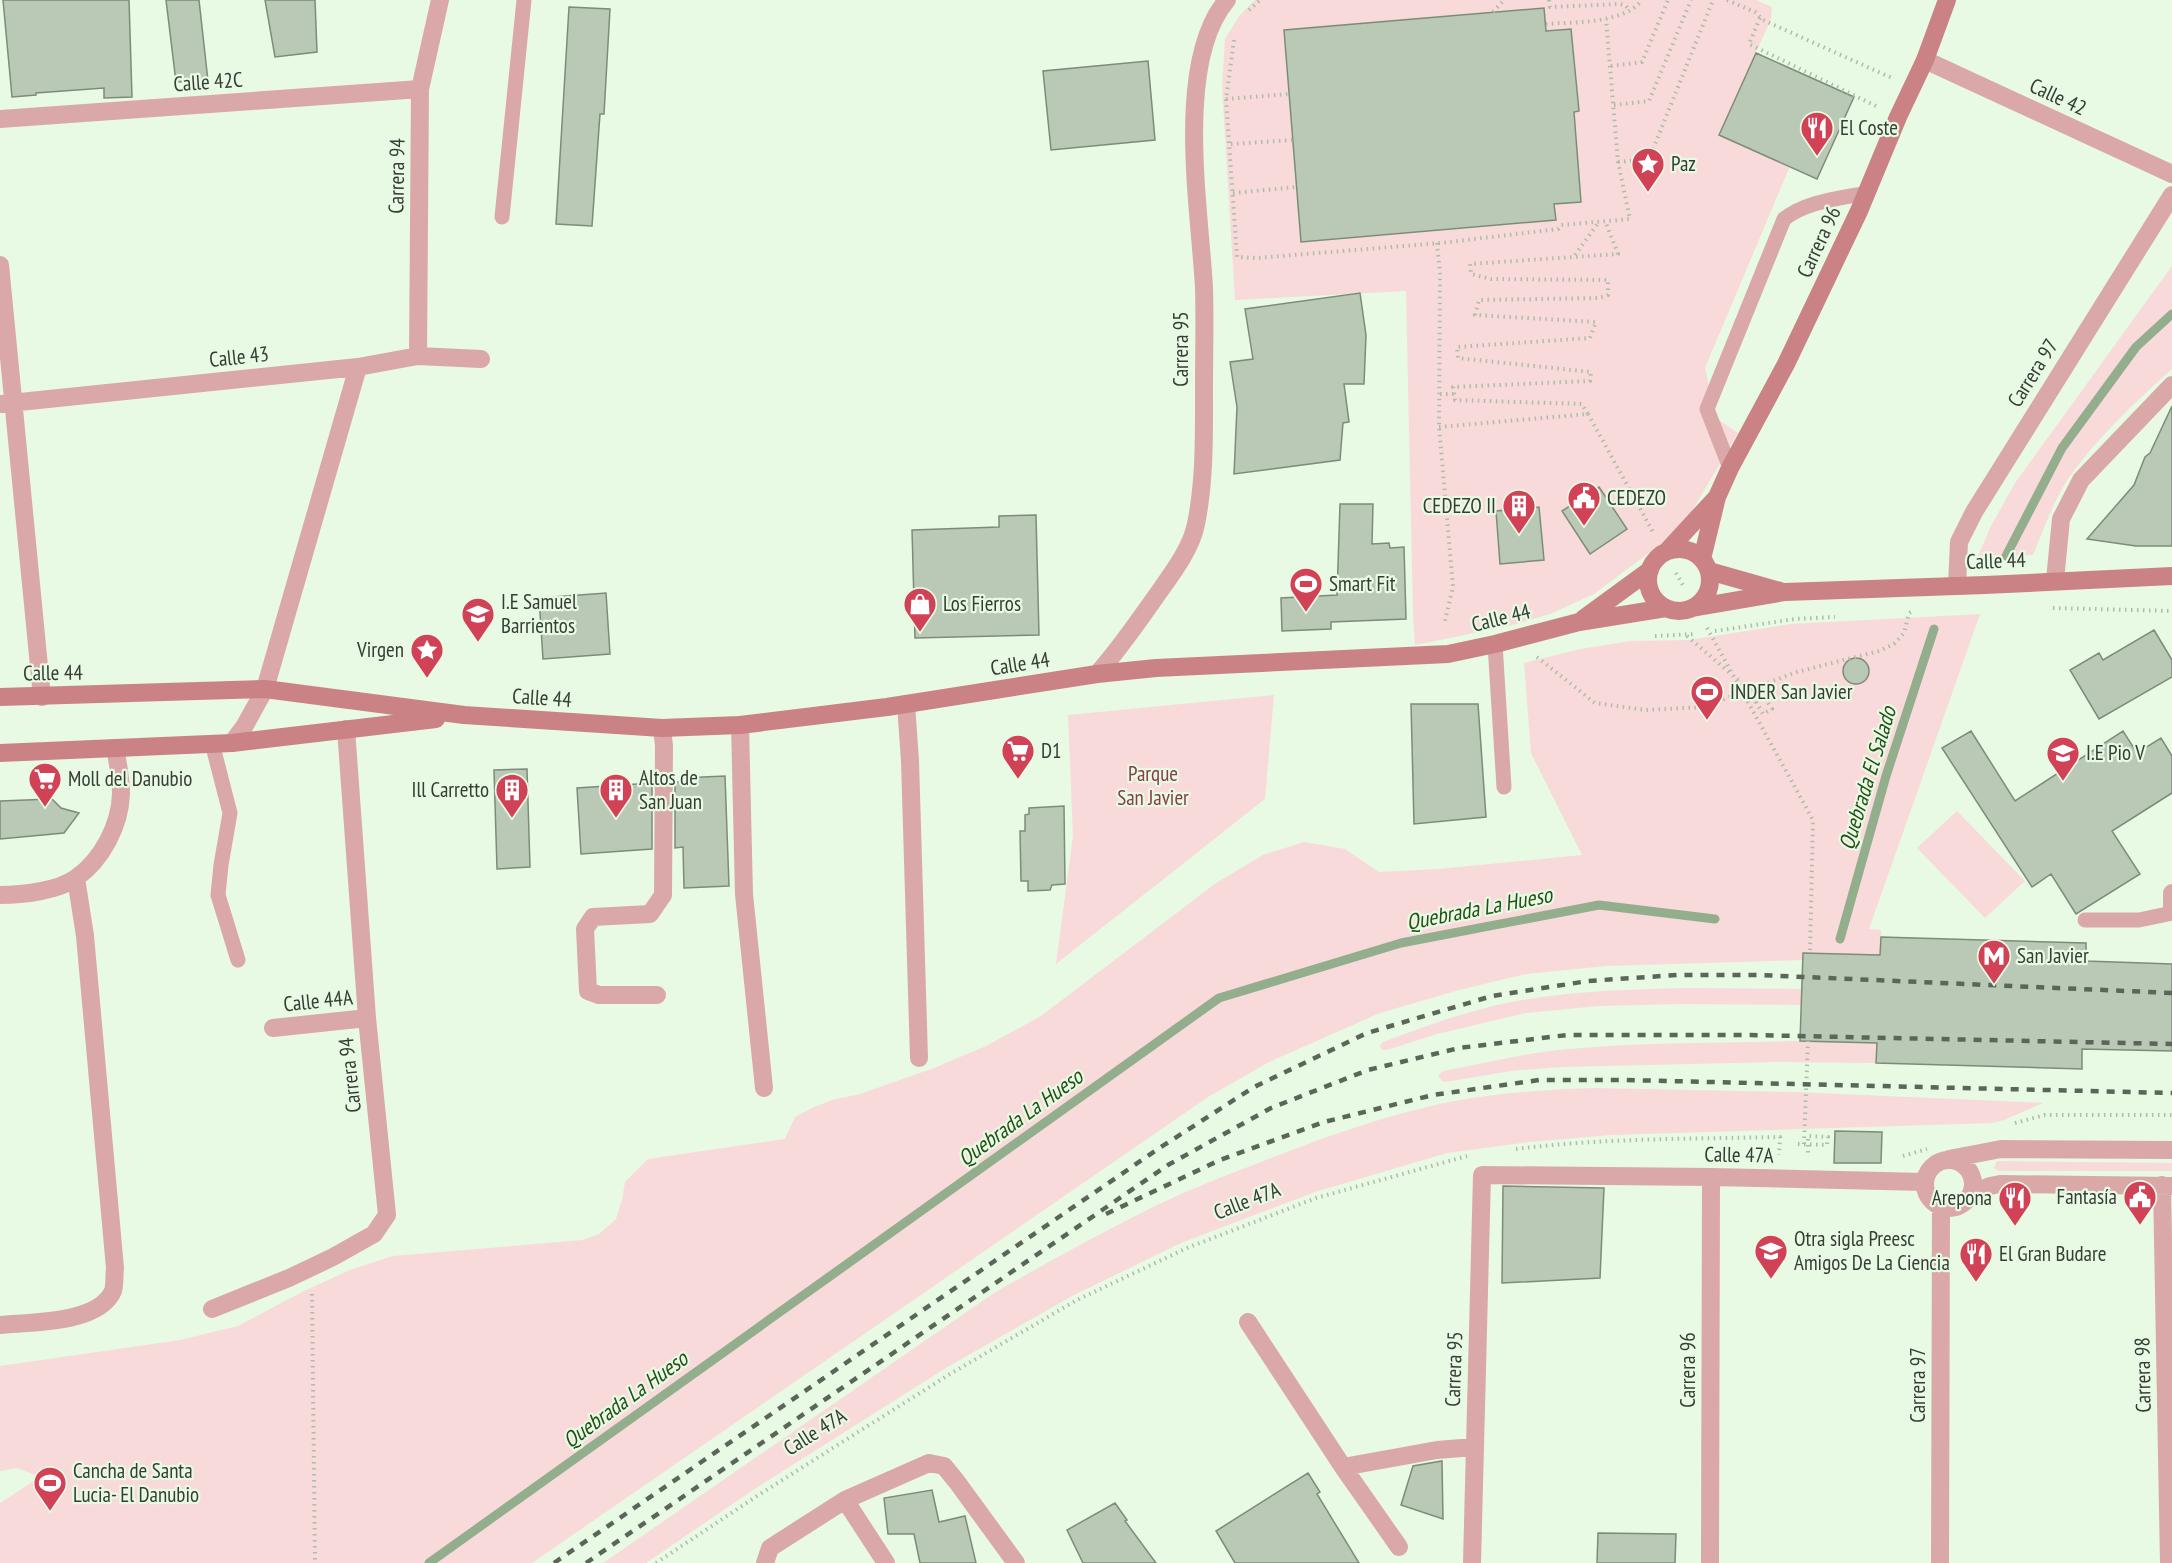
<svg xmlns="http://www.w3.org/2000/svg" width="2172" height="1563" viewBox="0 0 2172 1563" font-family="'PT Sans Narrow',sans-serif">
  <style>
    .green { fill: #f9dada }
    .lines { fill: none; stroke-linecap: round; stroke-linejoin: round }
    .stream { stroke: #92ae8c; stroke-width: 9 }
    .building { fill: #b9c9b5; stroke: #7d8c79; stroke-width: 1.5 }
    .path { stroke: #aebcab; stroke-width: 4; stroke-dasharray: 1.5 4.5; stroke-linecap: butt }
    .lane { stroke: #daa8a9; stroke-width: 15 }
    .street { stroke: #daa8a9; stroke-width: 18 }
    .secondary { stroke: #ca8285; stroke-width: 18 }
    .rail { stroke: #5c655a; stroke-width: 4.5; stroke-dasharray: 8 8; stroke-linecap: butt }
    .labels { text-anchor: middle; stroke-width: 4.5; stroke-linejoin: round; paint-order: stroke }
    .street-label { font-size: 21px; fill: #363d35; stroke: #e8f9e4 }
    .poi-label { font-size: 21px; fill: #363d35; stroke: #e8f9e4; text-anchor: start }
    .park-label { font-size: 21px; fill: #873d43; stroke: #e8f9e4 }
    .water-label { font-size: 22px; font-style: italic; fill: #224f14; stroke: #e8f9e4 }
  </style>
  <rect width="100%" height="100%" fill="#e8f9e4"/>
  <path class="green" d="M1255,0H1756L1772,7L1771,19L1719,135L1790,166L1705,368L1716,418L1738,433L1682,528L1594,594L1550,614L1509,626L1415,645L1413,615L1406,291L1235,300L1222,86L1225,39L1239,16Z
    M2172,266V369C2136,401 2098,437 2070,476C2054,499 2044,529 2033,555L1978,556L1991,526L2015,483Z
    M1980,614L1869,929L1881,930L1880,955L1803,960L1606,966L1526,974L1459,990L1380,1013L1269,1062L1208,1097L532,1563H0V1503L40,1477L17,1468L0,1471V1366L180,1340L238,1326L302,1292L350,1270L393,1256L583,1240L599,1234L616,1219L622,1200L625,1182L648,1159L785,1139L795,1117L812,1108L832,1100L860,1094L934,1068L986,1046L1041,1016L1216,883L1263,855L1304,842L1345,849L1379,872L1438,869L1582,855L1531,753L1524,663L1580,649L1631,641L1689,640L1791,624Z
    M1274,695L1265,799L1056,964L1073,836L1068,715Z
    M1957,811L2025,881L1985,918L1917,848Z
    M1686,988L1802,989V1005L1681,1004L1599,1006L1526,1013L1437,1034L1387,1050H1383L1381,1048L1380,1045L1383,1042C1418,1029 1453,1016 1489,1007C1553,991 1620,990 1686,988Z
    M1800,1041L1877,1043L1876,1063L1777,1062L1562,1067L1511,1071L1445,1082L1442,1081L1438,1075L1444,1071C1482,1063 1519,1055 1557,1050C1638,1042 1720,1043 1800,1041Z
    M1593,1088L1795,1092L2043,1103L2004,1120L1992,1123L1612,1135L1529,1142L1447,1153L1315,1192L1181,1243L1072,1296L946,1368L753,1490L646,1563H603L994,1293C1046,1263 1099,1234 1153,1207C1194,1187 1237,1171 1279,1155C1328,1136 1379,1118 1431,1106C1485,1094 1537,1090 1593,1088Z
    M1999,1161L2172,1163V1171H1999L1994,1168L1996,1162Z"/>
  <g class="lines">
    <path class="stream" d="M2006,556L2062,448L2136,347L2172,314
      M1840,939L1886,776L1934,629
      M429,1563L1219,998L1401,943L1599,905L1715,919"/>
  </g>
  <path class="building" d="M3,0H129L132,97L104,98V88L36,93V95L12,97Z
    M166,0H199L208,81L176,82Z
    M265,0H315L317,52L275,57Z
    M569,7L610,9L604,114H600L592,226L556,224Z
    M1544,8L1546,31L1571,29L1579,111L1574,112L1581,202L1554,204L1556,220L1301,242L1284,30Z
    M1756,53L1854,97L1817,179L1719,135Z
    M1148,61L1155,140L1051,150L1043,71Z
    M1360,293L1366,335L1364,384H1344L1349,422L1343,423L1340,460L1234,474L1237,407L1230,362L1253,359L1245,309Z
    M2172,406V546H2136L2087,539L2134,485L2145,457L2150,453Z
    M1599,487L1627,529L1590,554L1562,511Z
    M1340,504H1373L1372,544L1389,543L1390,548L1404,547L1406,619L1331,622V629L1282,631L1281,598L1337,595Z
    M1539,507L1544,560L1500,564L1496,511Z
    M1036,515L1039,635L915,638L912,530L999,527V516Z
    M606,593L610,654L543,659L539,598Z
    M2154,630L2172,660V677L2099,719L2070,670L2099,653L2103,660Z
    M1843 671a13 13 0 1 1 26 0a13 13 0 1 1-26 0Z
    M1411,704H1478L1486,817L1414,824Z
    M1971,731L2015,801L2123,731L2137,753L2161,738L2172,756V793L2112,831L2140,874L2076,914L2051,874L2032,887L1942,748Z
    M527,769L530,867L497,869L494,770Z
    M725,776L729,886L684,888L683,847L675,848V782H681V778Z
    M652,783V849L581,854L577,788Z
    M52,799L61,808L79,813L64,833L0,839V801Z
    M1064,806L1065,884L1052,885L1050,890L1028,891V881H1021L1020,831H1025V815L1029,814V808Z
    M1881,937L2086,943V961L2172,964V1051L2082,1049V1069L1876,1063L1877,1043L1800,1041L1803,953L1880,955Z
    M1835,1131L1882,1132L1881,1163H1834Z
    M1503,1186L1604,1188L1600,1278L1502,1283Z
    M1442,1461L1443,1519L1401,1505L1413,1466Z
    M1308,1473L1320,1492L1317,1494L1359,1563H1235L1216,1531Z
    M932,1490L939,1522L965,1516L976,1563H920L914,1534H888L884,1498Z
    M1115,1503L1127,1520L1125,1521L1156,1563H1083L1067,1530Z
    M1598,1533L1676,1534L1675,1563H1597Z"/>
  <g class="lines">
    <path class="path" d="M1549,0L1550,7L1619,4L1625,5L1630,11
      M1727,0L1755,12L1763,20L1892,78
      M1249,10L1260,0
      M1493,12L1504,0
      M1760,18L1749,44L1878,107
      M1546,24C1573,22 1624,24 1642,0
      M1234,40L1226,99L1237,257L1256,258L1441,243L1558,229L1561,225L1630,219L1618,162L1606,19
      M1611,66L1642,62L1668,0
      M1226,99L1289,94
      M1614,105L1649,101L1691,0
      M1231,144L1293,140
      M1618,162L1649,159L1713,0
      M1233,193L1297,187
      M1437,243L1440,273L1439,427L1453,587L1444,625
      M1575,255L1599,222
      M1440,394H1454
      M1588,414L1653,532
      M1439,427L1588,414L1582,404L1455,400L1453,387L1590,381L1591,372L1458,358L1457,347L1590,338L1596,322L1475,315L1479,300L1599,298L1608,295V280L1491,279L1471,274L1470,264L1618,254L1605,221
      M1676,573L1684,587
      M2053,608L2172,611
      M1707,628L1813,820L1810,953
      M1715,631L1795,619L1835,617
      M1655,636L1695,634
      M1687,636L1731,674
      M1537,657L1595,703L1646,710L1703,707L1797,672L1879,651L1894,644L1904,633L1909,613L1911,612
      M1737,679L1749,690L1763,714L1772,709L1761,692L1747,699
      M2015,1123L2045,1115H2172
      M1798,1144L1827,1145L1828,1137L1808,1136V1156H1809
      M1804,1144L1808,1041
      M1516,1149C1603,1138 1692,1139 1780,1137L1779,1155
      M1903,1156L1927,1149
      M312,1294L315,1563
      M656,1563L757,1496L950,1374L1077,1300L1187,1248L1316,1198L1467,1156"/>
    <path class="lane" d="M502,217L524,0
      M1730,468L1707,409L1784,219C1807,201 1838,199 1866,193
      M1495,644L1504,787
      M212,743L230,813L221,865L218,895L238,960
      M2085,920H2139L2172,913"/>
    <path class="street" d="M1925,60L2172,174
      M0,119L420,89
      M0,265L42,697
      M418,356L420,89L440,0
      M0,404L358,367L418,356L481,359
      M2055,580L2061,519L2081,480L2172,385
      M1957,585L1959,542L1974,512L2172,195
      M1097,674C1117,652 1134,627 1152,602C1167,580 1191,551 1196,524C1205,480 1204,433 1204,388C1204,355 1205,321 1204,288C1200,210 1174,62 1227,0
      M906,704L910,761L919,1058
      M740,725L744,894L764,1088
      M232,743L244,727L265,689L358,367
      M2172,893V906
      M0,895C22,895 58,891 76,878C102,860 120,825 121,794C121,779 118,763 115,748
      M657,995H599L588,991L585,929L593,917L650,914L663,895L664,746L662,728
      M273,1028L367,1018
      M1949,1159L2001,1149L2172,1150
      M1925 1184a24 24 0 1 1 48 0a24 24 0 1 1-48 0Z
      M2162,1185L2169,1563
      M1971,1194L1990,1186L2000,1184L2172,1186
      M212,1309L289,1278L333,1257L374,1234L387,1215L367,1018L346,729
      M1248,1322L1343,1467L1437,1450L1474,1447
      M0,1325C31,1322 98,1324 113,1291C115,1285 114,1275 115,1268L85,936L76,878
      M1343,1467L1399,1547
      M845,1500L886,1563
      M765,1563L770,1548L845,1500L929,1463L944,1466L957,1482L1016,1563
      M1472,1563L1482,1175L1711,1177L1924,1182
      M1710,1563L1711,1177
      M1940,1563L1941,1206"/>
    <path class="secondary" d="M1648 580a31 31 0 1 1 62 0a31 31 0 1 1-62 0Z
      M1667,551L1716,498
      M1702,559L1717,497L1730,468L1786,364L1859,211L1898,117L1925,60L1947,0
      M1709,571L1780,591
      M1692,608L1785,592L1985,585L2172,576
      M1583,619L1650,570
      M0,697L265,689L464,715L662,728L740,725L887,707L1097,674L1156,668L1448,654L1495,644L1579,622L1666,608
      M0,753L232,743L436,719"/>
    <path class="rail" d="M1106,1214L1220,1160L1324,1122L1433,1095L1539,1080H1626L2172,1093
      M554,1563L1158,1149L1254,1087L1367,1033L1492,996L1588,981L1677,975H1759L2172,993
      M586,1563L1168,1165L1271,1108L1368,1070L1459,1048L1567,1035H1750L2172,1044"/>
  </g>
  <defs>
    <g id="restaurant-pin" transform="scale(1.725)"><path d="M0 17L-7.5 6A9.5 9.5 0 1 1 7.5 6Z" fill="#d24256" stroke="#e8f9e4"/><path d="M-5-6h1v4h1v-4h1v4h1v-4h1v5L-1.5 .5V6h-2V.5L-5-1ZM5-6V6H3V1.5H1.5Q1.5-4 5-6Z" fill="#fff"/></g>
    <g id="sight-pin" transform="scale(1.725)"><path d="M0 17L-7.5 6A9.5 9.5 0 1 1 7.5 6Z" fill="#d24256" stroke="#e8f9e4"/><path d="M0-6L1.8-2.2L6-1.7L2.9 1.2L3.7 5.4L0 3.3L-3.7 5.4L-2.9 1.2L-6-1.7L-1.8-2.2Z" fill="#fff"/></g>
    <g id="civic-pin" transform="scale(1.725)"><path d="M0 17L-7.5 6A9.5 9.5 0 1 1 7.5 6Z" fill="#d24256" stroke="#e8f9e4"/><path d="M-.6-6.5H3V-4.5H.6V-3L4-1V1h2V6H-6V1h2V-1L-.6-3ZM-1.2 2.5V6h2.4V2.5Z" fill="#fff"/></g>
    <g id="building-pin" transform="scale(1.725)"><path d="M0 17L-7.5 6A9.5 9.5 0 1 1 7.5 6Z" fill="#d24256" stroke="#e8f9e4"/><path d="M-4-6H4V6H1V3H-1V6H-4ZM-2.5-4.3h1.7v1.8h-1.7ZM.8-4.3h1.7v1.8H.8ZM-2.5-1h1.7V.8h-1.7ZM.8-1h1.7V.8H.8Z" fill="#fff"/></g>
    <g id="stadium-pin" transform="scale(1.725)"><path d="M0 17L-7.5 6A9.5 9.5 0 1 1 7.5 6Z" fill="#d24256" stroke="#e8f9e4"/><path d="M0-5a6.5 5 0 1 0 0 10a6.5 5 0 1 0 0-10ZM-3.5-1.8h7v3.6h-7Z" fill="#fff"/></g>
    <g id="shop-pin" transform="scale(1.725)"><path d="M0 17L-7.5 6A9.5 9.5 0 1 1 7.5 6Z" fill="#d24256" stroke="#e8f9e4"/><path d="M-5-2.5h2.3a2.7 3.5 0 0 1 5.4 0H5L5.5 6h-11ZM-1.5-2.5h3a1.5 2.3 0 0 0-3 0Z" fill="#fff"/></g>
    <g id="university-pin" transform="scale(1.725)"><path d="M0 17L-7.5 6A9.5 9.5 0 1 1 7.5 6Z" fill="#d24256" stroke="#e8f9e4"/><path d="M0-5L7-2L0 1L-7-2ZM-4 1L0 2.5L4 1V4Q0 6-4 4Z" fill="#fff"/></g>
    <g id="supermarket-pin" transform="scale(1.725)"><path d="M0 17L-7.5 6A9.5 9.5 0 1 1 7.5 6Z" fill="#d24256" stroke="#e8f9e4"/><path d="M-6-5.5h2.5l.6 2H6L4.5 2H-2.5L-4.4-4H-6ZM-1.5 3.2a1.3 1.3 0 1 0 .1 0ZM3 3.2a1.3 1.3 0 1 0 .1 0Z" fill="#fff"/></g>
    <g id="metro-pin" transform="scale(1.725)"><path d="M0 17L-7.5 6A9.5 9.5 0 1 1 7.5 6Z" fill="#d24256" stroke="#e8f9e4"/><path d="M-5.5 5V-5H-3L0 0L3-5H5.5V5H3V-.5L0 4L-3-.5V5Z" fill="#fff"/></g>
    <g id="school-pin" transform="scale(1.725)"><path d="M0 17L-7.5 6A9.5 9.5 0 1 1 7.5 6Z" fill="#d24256" stroke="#e8f9e4"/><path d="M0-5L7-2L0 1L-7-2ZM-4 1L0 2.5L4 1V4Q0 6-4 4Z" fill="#fff"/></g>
  </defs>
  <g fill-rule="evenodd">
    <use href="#restaurant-pin" x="1817" y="128"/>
    <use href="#sight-pin" x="1648" y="164"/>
    <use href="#civic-pin" x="1584" y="498"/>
    <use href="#building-pin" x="1519" y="506"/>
    <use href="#stadium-pin" x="1306" y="584"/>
    <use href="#shop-pin" x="920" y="604"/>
    <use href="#university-pin" x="478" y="614"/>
    <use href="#sight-pin" x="427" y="650"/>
    <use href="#stadium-pin" x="1707" y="692"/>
    <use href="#supermarket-pin" x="1018" y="751"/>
    <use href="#university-pin" x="2063" y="753"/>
    <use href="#supermarket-pin" x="45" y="779"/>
    <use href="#building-pin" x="512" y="790"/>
    <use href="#building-pin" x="616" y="790"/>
    <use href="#metro-pin" x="1994" y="956"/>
    <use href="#civic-pin" x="2140" y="1197"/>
    <use href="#restaurant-pin" x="2015" y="1198"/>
    <use href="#school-pin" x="1771" y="1251"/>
    <use href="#restaurant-pin" x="1976" y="1254"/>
    <use href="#stadium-pin" x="50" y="1483"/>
  </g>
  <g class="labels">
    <g class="street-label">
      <text transform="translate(208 82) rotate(-4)" y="7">Calle 42C</text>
      <text transform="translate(2058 97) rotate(25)" y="7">Calle 42</text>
      <text transform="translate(397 176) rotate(-89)" y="7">Carrera 94</text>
      <text transform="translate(1819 242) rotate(-65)" y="7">Carrera 96</text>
      <text transform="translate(1181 349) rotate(-90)" y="7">Carrera 95</text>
      <text transform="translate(239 357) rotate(-6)" y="7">Calle 43</text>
      <text transform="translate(2033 373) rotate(-58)" y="7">Carrera 97</text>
      <text transform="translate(1996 561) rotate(-2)" y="7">Calle 44</text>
      <text transform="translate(1501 618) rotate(-14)" y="7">Calle 44</text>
      <text transform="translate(1020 664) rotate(-9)" y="7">Calle 44</text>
      <text transform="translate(53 673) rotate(-1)" y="7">Calle 44</text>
      <text transform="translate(542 698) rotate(4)" y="7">Calle 44</text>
      <text transform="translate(318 1001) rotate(-6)" y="7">Calle 44A</text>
      <text transform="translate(350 1075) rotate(-96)" y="7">Carrera 94</text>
      <text transform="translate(1739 1155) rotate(1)" y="7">Calle 47A</text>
      <text transform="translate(1247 1201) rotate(-21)" y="7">Calle 47A</text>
      <text transform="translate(1454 1369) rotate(-88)" y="7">Carrera 95</text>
      <text transform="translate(1688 1370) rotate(-90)" y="7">Carrera 96</text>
      <text transform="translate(2143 1375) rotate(-91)" y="7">Carrera 98</text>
      <text transform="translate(1918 1385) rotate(-90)" y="7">Carrera 97</text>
      <text transform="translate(815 1432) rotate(-32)" y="7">Calle 47A</text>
    </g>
    <g class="poi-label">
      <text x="1840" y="135">El Coste</text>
      <text x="1671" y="171">Paz</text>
      <text x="1607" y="505">CEDEZO</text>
      <text x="1496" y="513" text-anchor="end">CEDEZO II</text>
      <text x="1329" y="591">Smart Fit</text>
      <text x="501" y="609">I.E Samuel<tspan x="501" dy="24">Barrientos</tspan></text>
      <text x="943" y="611">Los Fierros</text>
      <text x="404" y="657" text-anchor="end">Virgen</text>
      <text x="1730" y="699">INDER San Javier</text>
      <text x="1041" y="758">D1</text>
      <text x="2086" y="760">I.E Pio V</text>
      <text x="639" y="785">Altos de<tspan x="639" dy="24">San Juan</tspan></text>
      <text x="68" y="786">Moll del Danubio</text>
      <text x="489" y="797" text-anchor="end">Ill Carretto</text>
      <text x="2017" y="963">San Javier</text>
      <text x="2117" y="1204" text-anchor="end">Fantasía</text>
      <text x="1992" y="1205" text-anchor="end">Arepona</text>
      <text x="1794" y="1246">Otra sigla Preesc<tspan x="1794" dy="24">Amigos De La Ciencia</tspan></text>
      <text x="1999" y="1261">El Gran Budare</text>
      <text x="73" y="1478">Cancha de Santa<tspan x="73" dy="24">Lucia- El Danubio</tspan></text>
    </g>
    <g class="park-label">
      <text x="1153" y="781">Parque<tspan x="1153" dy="24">San Javier</tspan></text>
    </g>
    <g class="water-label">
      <text transform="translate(1867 778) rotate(-73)" y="8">Quebrada El Salado</text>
      <text transform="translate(1479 908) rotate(-11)" y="8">Quebrada La Hueso</text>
      <text transform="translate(1020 1117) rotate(-36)" y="8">Quebrada La Hueso</text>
      <text transform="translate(625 1399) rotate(-36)" y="8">Quebrada La Hueso</text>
    </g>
  </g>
</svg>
